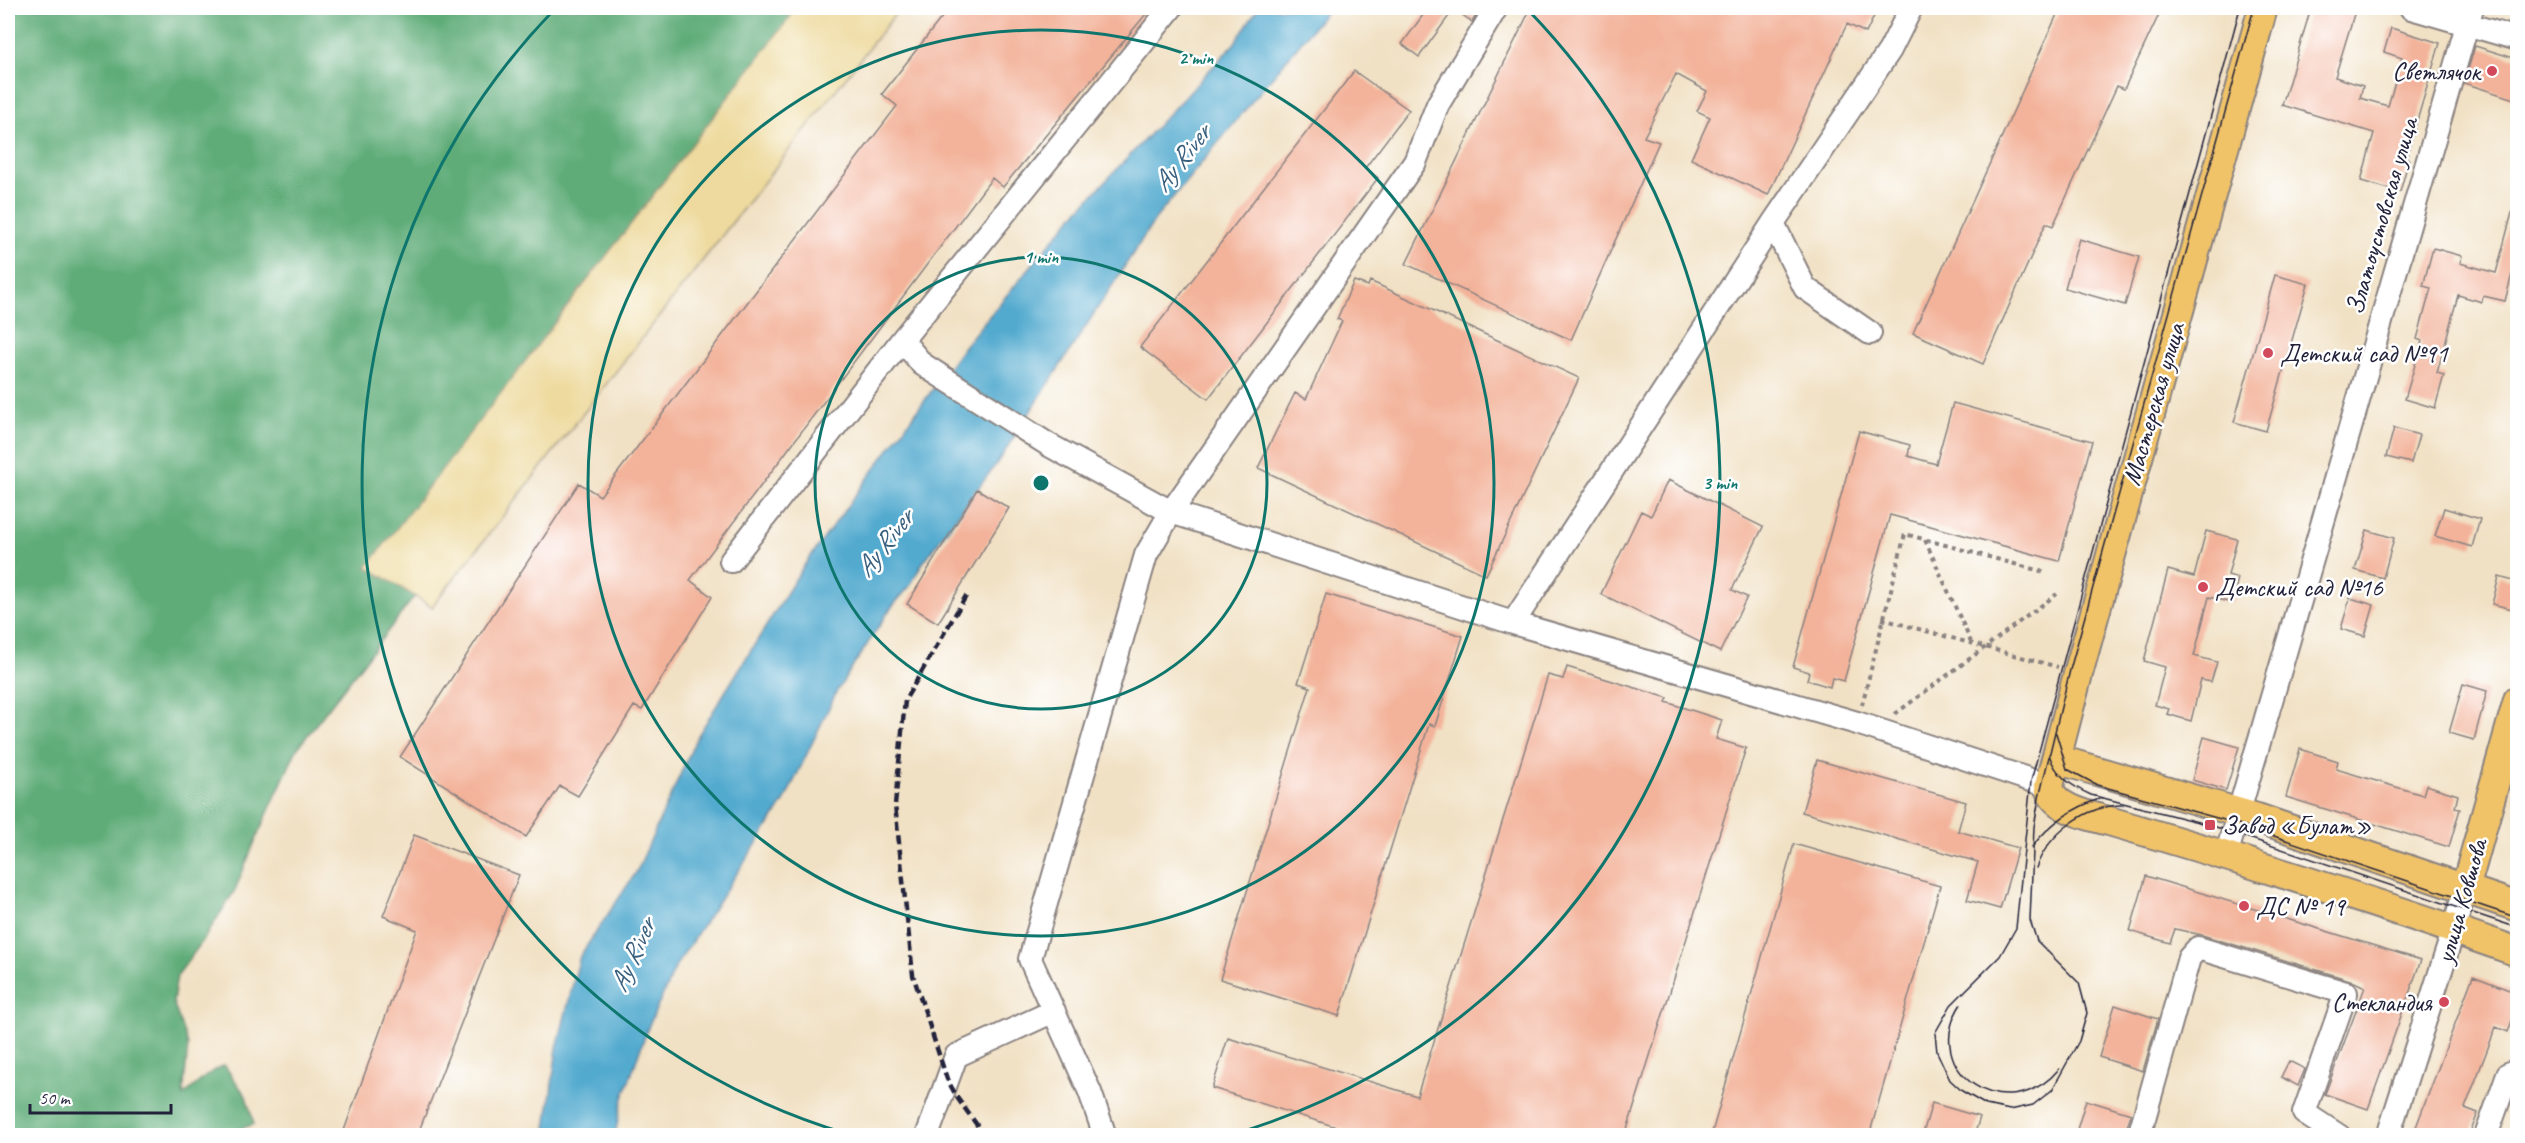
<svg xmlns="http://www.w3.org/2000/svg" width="2525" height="1143" viewBox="0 0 2525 1143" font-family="Caveat,sans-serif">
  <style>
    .forest { fill: #5eac78; stroke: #40675a; stroke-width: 1.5 }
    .sand { fill: #eeda9e; stroke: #887e6c; stroke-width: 1.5 }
    .water { fill: #52aacf; stroke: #3a6685; stroke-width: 1.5 }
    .building { fill: #f3b29a }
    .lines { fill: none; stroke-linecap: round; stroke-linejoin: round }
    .minor-casing { stroke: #8a8280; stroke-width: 26 }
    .major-casing { stroke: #8a8280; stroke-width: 32 }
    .path { stroke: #8a8280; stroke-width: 4; stroke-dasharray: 4.5 4.5; stroke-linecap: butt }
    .minor { stroke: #fff; stroke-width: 22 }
    .major { stroke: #f1c369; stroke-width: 28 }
    .tram { stroke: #22223b; stroke-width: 1.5 }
    .rail { stroke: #22223b; stroke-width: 4.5; stroke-dasharray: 9 4.5; stroke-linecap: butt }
    .ring { fill: none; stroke: #0f766e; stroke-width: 3 }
    .poi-dot { fill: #d1495b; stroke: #fff; stroke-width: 2 }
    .labels { text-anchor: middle; stroke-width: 5; stroke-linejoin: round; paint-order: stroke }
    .poi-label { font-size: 26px; fill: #22223b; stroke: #fff; text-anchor: start }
    .street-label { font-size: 26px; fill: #22223b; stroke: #fff }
    .water-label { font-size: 27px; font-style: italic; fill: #385f7e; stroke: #fff }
    .centre { fill: #0f766e; stroke: #fff; stroke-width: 3 }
    .ring-label { font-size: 18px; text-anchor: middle; font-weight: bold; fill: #0f766e; stroke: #fff; stroke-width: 5; stroke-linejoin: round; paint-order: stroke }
  </style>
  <rect width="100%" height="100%" fill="#fff"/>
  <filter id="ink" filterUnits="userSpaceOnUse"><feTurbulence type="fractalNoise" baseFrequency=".0167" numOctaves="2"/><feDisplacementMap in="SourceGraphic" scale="12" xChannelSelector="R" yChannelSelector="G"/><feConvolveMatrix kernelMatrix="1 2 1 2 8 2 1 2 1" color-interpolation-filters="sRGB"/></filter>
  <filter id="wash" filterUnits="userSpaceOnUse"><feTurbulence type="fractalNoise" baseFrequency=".008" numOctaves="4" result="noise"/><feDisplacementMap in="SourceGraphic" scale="24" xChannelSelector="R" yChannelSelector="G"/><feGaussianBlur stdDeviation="1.35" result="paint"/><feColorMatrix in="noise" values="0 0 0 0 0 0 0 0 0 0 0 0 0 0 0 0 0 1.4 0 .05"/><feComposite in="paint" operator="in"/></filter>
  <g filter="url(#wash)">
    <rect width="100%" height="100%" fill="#f1e1c4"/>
    <path class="forest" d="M8,8H831L421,588L297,749L256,839L235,890L204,939L177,976L173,1002L188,1045L183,1096L207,1075L224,1065L246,1096L254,1124L224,1135H8Z"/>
    <path class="sand" d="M797,8H900L432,607L367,567Z"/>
    <path class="water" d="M1258,8H1329L1156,218L999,460L922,564L910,586L890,609L837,691L784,802L677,964L649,1025L622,1101L615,1135L545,1136L557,1048L580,956L637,871L697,737L803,567L965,345L1073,216L1234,44Z"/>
    <g id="blocks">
      <path class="building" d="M949,8H1151L1003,187L992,178L690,580L712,597L642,710L634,706L578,796L560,786L526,837L400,757L579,483L600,496L897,106L882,94Z
        M1428,8H1481L1472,22L1454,9L1419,57L1402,44Z
        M1531,8H1878L1866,33L1847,24L1768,195L1691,159L1710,117L1697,111L1707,91L1676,74L1644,137L1659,142L1571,340L1406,264Z
        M2060,8H2162L2124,89L2117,86L2053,226L2046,223L1983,364L1913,333Z
        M2311,8H2341L2355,11L2335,77L2363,86L2360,98L2388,106L2402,58L2384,52L2391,28L2440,43L2406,158L2409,159L2400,192L2361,181L2374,133L2282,105Z
        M2475,46L2517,59V100L2464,83Z
        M1354,71L1409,110L1365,168L1378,178L1208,399L1140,347Z
        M2513,209L2517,210V255L2505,301L2483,296L2482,302L2458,295L2437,373L2444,375L2435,408L2405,399L2422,341L2417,339L2431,288L2423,286L2433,248L2462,256L2460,263L2496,273Z
        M2079,239L2139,257L2125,305L2065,288Z
        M2275,275L2308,284L2266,431L2234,422Z
        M1354,281L1368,286L1370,281L1579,378L1486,575L1258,468L1295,393L1306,399L1342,321L1337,319Z
        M1953,403L2092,441L2059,561L1890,515L1844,681L1832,678L1830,687L1807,680L1809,672L1793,667L1859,431L1910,445L1908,456L1936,464Z
        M2394,428L2419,435L2411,463L2386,457Z
        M1668,480L1763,527L1732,590L1747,597L1720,652L1601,594L1641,511L1651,516Z
        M977,489L1009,508L938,623L907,604Z
        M2444,508L2480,519L2472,547L2435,536Z
        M2367,530L2394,538L2383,578L2355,570Z
        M2206,531L2237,539L2228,575L2238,578L2232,603L2209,597L2194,656L2217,662L2211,682L2201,680L2191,721L2167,714L2169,709L2155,705L2165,667L2144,661L2168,570L2194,577Z
        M2499,577L2517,582L2512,609L2492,604Z
        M1326,594L1463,636L1435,726L1429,724L1339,1016L1220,979L1310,687L1298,683Z
        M2350,598L2374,605L2365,636L2341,629Z
        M1567,667L1668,698L1666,702L1722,720L1716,739L1746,748L1625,1136H1365L1212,1088L1228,1038L1417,1096L1548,675L1563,679Z
        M2463,684L2487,691L2474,740L2449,733Z
        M2204,737L2239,747L2226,790L2192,780Z
        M2300,749L2338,761L2336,769L2423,795L2426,785L2458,795L2455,808L2460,809L2449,847L2286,797Z
        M1817,760L1966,802L1958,831L2018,848L2000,909L1967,900L1978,862L1802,812Z
        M414,835L519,875L417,1136H342L417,930L383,916Z
        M1794,844L1940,886L1869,1136H1711Z
        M2146,876L2421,960L2368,1109L2325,1094L2365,987L2350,980L2202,935L2175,929L2170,943L2130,931Z
        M2473,976L2517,993V1006L2508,1032L2496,1027L2465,1108L2478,1113L2469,1136H2437L2416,1127Z
        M2115,1005L2158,1019L2143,1071L2099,1057Z
        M2289,1061L2305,1069L2298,1086L2281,1077Z
        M2086,1100L2131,1114L2124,1136H2075Z
        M1932,1103L1980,1117L1974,1136H1943L1924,1130Z"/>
    </g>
  </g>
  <g filter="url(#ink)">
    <use href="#blocks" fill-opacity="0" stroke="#8a8280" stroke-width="1.5"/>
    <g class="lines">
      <g class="minor-casing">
        <path id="minor" d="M2411,8L2518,39
          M1870,333L1805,288L1773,223L1890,50L1911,8
          M902,340L922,364L1049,445L1171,512L1513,623L1857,723L2049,786
          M731,561L902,340L1171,8
          M1513,623L1773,223
          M2226,856L2472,8
          M927,1136L956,1056L1054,1011
          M1105,1136L1090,1092L1030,959L1146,555L1171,512L1415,162L1438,104L1496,8
          M2139,1136L2189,958L2198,948L2346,993L2304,1113L2339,1136
          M2388,1136L2454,929L2465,889
          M2486,1136L2508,1074L2518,1070"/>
      </g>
      <g class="major-casing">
        <path id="major" d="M2263,8L2078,674L2049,786C2052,809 2090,816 2109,821C2246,861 2383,904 2518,952
          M2056,759L2257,818L2518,907
          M2465,889L2518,700"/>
      </g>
      <path class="path" d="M1925,540L1971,642
        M1882,619L2058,667
        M1862,705L1905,534L2044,572
        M1895,714L2057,594"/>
      <use href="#minor" class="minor"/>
      <use href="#major" class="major"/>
      <path class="tram" d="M2240,8L2031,781L2016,928L2000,956L1951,1005L1935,1033L1937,1052L1950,1080L1962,1091L1986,1105L2010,1110L2033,1105L2052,1090L2079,1041L2087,1013L2079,983L2037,941L2030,920L2034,827L2039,798L2070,670L2254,8
        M2056,733L2067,769L2097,785L2235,823L2518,918
        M2049,754C2055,775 2071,786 2091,795L2210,825L2518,928
        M2032,847C2050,823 2074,807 2102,798
        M2036,868C2048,834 2086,805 2123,805
        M1961,1004C1918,1071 2007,1131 2059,1069"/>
      <path class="rail" d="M966,596L905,700L895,805L913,975L947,1079L958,1099L985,1136"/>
    </g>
  </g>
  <g class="ring">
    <circle cx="1041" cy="483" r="226"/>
    <circle cx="1041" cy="483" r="453"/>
    <path d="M848 1134A679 679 0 0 1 553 11M1529 11A679 679 0 0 1 1234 1134"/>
  </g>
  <g class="poi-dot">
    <circle cx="2492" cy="71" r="6"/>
    <circle cx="2268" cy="353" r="6"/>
    <circle cx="2203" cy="587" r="6"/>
    <rect x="2204" y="819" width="12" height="12" rx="3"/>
    <circle cx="2244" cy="906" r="6"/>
    <circle cx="2444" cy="1002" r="6"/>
  </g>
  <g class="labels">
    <g class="poi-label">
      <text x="2480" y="80" text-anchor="end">Светлячок</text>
      <text x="2280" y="362">Детский сад №91</text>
      <text x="2215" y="596">Детский сад №16</text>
      <text x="2222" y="834">Завод «Булат»</text>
      <text x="2256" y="915">ДС № 19</text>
      <text x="2432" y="1011" text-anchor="end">Стекландия</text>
    </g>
    <g class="street-label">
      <text transform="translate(2381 216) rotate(-74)" y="9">Златоустовская улица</text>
      <text transform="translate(2153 404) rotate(-74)" y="9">Мастерская улица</text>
      <text transform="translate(2461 901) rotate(-74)" y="9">улица Ковшова</text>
    </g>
    <g class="water-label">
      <text transform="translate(1181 158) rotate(-52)" y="9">Ay River</text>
      <text transform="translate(884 543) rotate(-52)" y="9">Ay River</text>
      <text transform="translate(632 955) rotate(-66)" y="9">Ay River</text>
    </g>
  </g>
  <circle cx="1041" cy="483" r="9" class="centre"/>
  <g class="ring-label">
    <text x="1196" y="64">2 min</text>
    <text x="1041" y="263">1 min</text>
    <text x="1720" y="489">3 min</text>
  </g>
  <rect width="2525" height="1143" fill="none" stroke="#fff" stroke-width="30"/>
  <path d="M30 1104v9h141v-9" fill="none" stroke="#22223b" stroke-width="3"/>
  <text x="39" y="1104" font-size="18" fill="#22223b" stroke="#ffffff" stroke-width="4.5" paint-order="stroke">50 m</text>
</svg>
